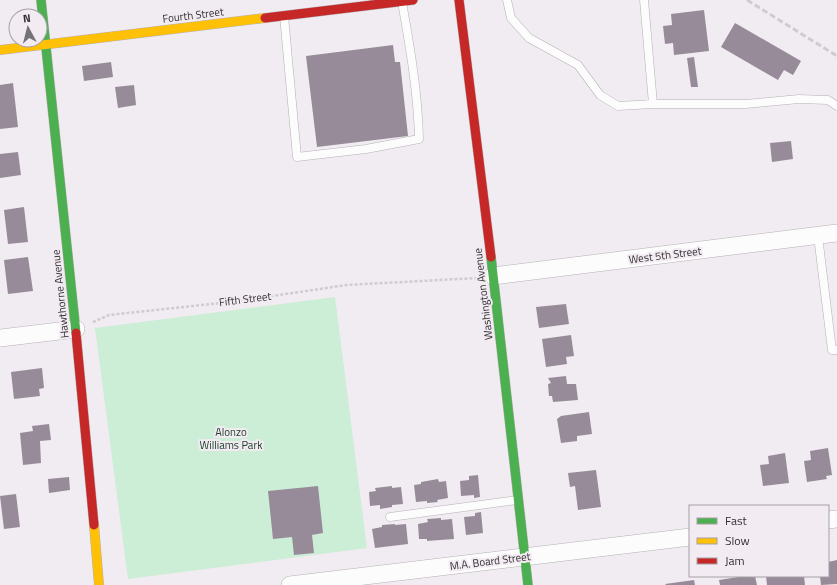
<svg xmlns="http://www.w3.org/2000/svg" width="837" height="585" viewBox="0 0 837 585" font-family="'Titillium Web',sans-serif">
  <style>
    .green { fill: #ccedd6 }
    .building { fill: #978b9a }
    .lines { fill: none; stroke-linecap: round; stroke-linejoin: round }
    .lane-casing { stroke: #b4b1b4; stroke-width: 9 }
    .street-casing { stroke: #b4b1b4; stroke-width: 18 }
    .fast-casing { stroke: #b4b1b4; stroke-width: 10 }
    .slow-casing { stroke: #b4b1b4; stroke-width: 10 }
    .jam-casing { stroke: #b4b1b4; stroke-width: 10 }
    .path { stroke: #cecdce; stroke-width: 2.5; stroke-dasharray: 3 2; stroke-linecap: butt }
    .lane { stroke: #fdfcfd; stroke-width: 8 }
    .street { stroke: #fdfcfd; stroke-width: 17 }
    .fast { stroke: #4caf50; stroke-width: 9 }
    .slow { stroke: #ffc107; stroke-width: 9 }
    .jam { stroke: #c62828; stroke-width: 9 }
    .rail { stroke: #cecdce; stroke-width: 3; stroke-dasharray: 6 3; stroke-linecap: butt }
    .labels { text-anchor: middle; stroke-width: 4; stroke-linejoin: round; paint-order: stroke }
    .street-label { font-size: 11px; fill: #323032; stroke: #f2ebf2 }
    .park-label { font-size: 11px; fill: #1c4028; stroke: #f2ebf2 }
  </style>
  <rect width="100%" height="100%" fill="#f1ecf1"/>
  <path class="green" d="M335,297L367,548L128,579L95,328Z"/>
  <path class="building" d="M704,10L709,51L674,55L673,43L665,44L663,26L672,25L671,14Z
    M735,23L801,61L793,75L784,70L778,80L721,47Z
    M393,45L395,62H400L408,136L317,147L306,56Z
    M694,57L698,87H691L687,58Z
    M111,62L113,77L84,81L82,66Z
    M13,83L18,127L0,129V85Z
    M134,85L136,105L118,108L115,87Z
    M791,141L793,159L772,162L770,143Z
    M18,152L21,175L0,178V154Z
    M24,207L28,242L8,244L4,210Z
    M28,257L33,291L8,294L4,260Z
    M566,304L569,324L539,328L536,307Z
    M571,335L574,356L566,357L567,364L546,367L542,339Z
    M42,368L44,388L39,389L40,396L14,399L11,372Z
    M566,376L567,384H576L578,400L553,402L552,396H549L548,384L551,383L548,378Z
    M589,412L592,434L577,436V441L561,443L557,419L561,416Z
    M49,424L51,440L40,441L41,463L23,465L20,433L33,431L32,426Z
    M828,448L832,475L826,476L827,479L807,482L804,461L811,460L810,451Z
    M785,453L789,483L763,486L760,465L769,464L768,456Z
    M596,470L601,507L578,510L575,486L570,487L568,473Z
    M478,475L480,497L474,498V495L461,496L460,481L469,480V476Z
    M69,477L70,490L49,493L48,479Z
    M438,479L439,482L446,481L448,498L437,500L438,502L427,503V501L416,502L414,485L421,484V482Z
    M318,486L323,533L312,535L314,553L294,555L292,537L273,539L268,491Z
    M392,486V488L401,487L403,504L392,505V507L380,509V505L370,506L369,492L376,491L375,488Z
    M16,494L20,527L4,529L0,496Z
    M481,512L483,533L466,535L464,517L475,516V513Z
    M441,518V520L452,519L454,539L427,541V539H419L418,524L428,522L427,519Z
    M395,524V525L406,524L408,544L375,548L372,529L382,527V525Z
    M837,560V584L821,585L820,576H828V562Z
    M745,576H755L757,585H720L719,580Z
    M766,576H804L805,585H767Z
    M694,580L695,585H666L665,584Z"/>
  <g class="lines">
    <g class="lane-casing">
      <path id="lane" d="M507,0L511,18L529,38L578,65L600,95L618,106L653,104
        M644,0L653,104H746L799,99L828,100L837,106
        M284,16L297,157L366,149L419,139C418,93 410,47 402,2
        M818,236L832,350H837
        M390,517L517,500"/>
    </g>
    <g class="street-casing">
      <path id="street" d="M493,276L837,233
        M0,338L76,329
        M828,520L837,519
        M290,585L690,537"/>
    </g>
    <g class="fast-casing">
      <path id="fast" d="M41,0L76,333
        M491,257L528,585"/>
    </g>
    <g class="slow-casing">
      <path id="slow" d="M0,50L265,18
        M94,525L99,585"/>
    </g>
    <g class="jam-casing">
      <path id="jam" d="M459,0L491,257
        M265,18L413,0
        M76,333L94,525"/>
    </g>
    <path class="path" d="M93,322L109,315L239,301L346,285L477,278"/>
    <use href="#lane" class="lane"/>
    <use href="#street" class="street"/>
    <use href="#fast" class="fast"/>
    <use href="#slow" class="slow"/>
    <use href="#jam" class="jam"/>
    <path class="rail" d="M747,0L837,56"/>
  </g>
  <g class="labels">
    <g class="street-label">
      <text transform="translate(193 15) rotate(-7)" y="4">Fourth Street</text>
      <text transform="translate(665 255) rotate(-7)" y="4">West 5th Street</text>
      <text transform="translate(60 294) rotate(-96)" y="4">Hawthorne Avenue</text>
      <text transform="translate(483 294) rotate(-97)" y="4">Washington Avenue</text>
      <text transform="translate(245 299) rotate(-7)" y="4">Fifth Street</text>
      <text transform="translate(490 561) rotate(-7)" y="4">M.A. Board Street</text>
    </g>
    <g class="park-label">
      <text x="231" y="436">Alonzo<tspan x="231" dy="13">Williams Park</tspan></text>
    </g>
  </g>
  <rect x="689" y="505" width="140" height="72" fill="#f2ebf2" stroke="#a5a0a5"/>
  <rect x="697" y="518" width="20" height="6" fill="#4caf50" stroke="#a5a0a5"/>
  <text x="725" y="525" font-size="12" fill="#323032">Fast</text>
  <rect x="697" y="538" width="20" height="6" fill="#ffc107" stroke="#a5a0a5"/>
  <text x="725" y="545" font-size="12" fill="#323032">Slow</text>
  <rect x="697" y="558" width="20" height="6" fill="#c62828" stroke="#a5a0a5"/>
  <text x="725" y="565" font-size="12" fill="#323032">Jam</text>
  <g transform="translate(28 28) rotate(353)"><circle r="19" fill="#f2ebf2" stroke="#a5a0a5"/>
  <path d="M0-3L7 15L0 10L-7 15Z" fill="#757275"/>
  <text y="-6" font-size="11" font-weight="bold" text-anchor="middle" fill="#323032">N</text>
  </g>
</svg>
